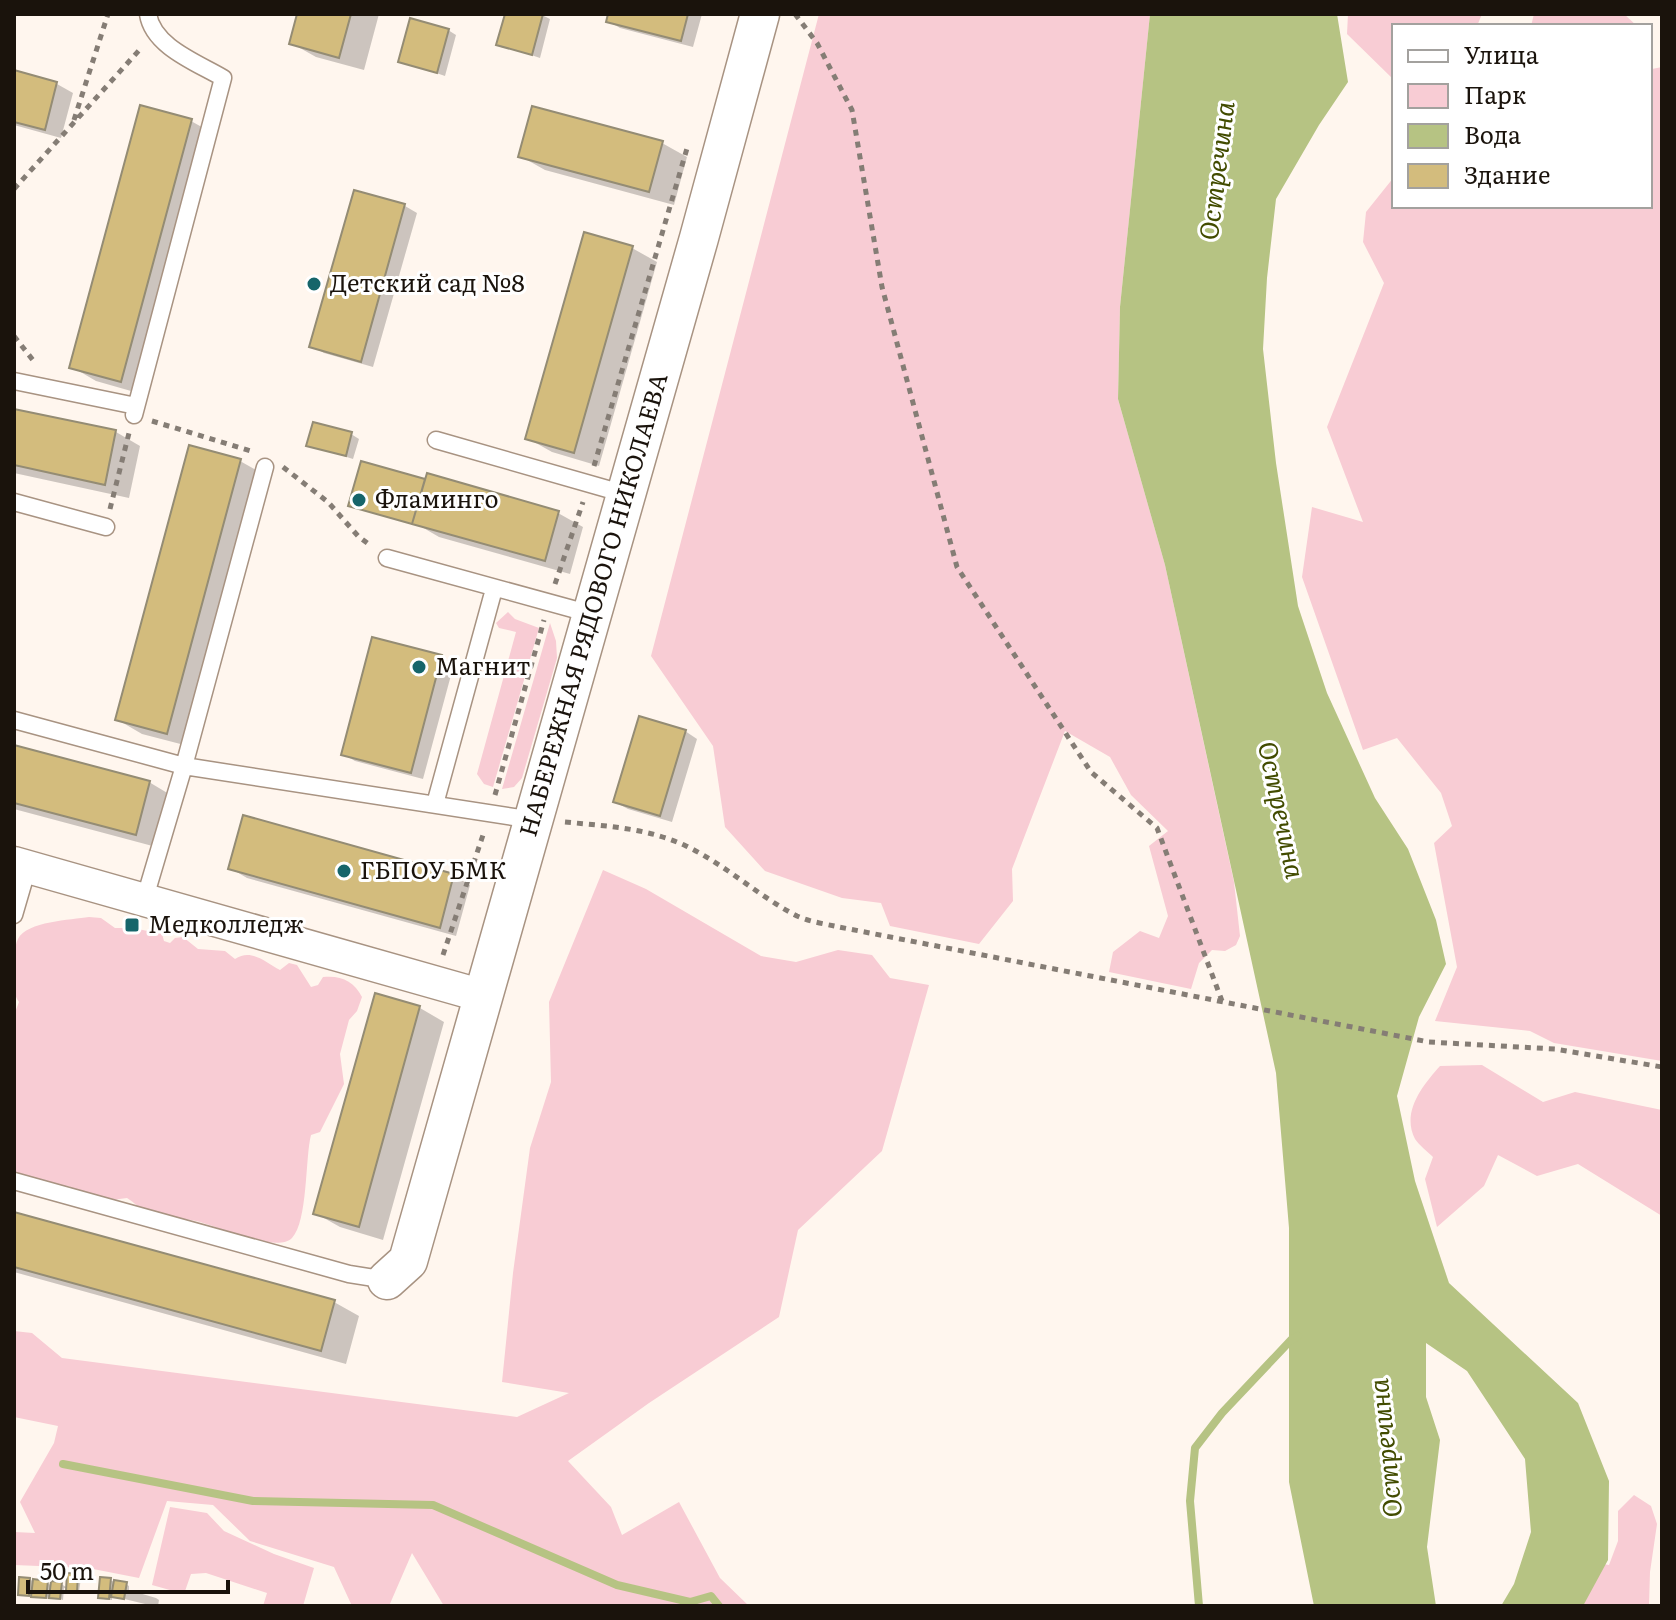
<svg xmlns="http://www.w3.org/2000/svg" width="1676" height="1620" viewBox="0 0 1676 1620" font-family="Literata,serif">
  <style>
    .green { fill: #f8ccd4 }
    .water { fill: #b6c383 }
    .shadow { fill: #0003 }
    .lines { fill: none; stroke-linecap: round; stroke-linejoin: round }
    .stream { stroke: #b6c383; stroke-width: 8 }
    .building { fill: #d3bc7d; stroke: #948c74; stroke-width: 2 }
    .service-casing { stroke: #a89382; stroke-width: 19 }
    .minor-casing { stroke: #a89382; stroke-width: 35 }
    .tertiary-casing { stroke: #a89382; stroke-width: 41 }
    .path { stroke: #857d75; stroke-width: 5; stroke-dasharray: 6 6; stroke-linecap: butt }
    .service { stroke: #fff; stroke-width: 16 }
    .minor { stroke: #fff; stroke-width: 32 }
    .tertiary { stroke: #fff; stroke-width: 38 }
    .poi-dot { fill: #16656a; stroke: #fff; stroke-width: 3 }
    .labels { text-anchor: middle; stroke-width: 6; stroke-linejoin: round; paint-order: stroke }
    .poi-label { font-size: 24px; fill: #1a130c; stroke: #fff; text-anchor: start }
    .street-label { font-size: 24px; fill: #1a130c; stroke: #fff }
    .water-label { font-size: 26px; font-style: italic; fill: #424c00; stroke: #fff }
  </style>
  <rect width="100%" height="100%" fill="#fff6ee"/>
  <path class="green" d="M819,14H1150L1120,307L1118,399L1165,565L1234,882L1240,936L1236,945L1225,951L1212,950L1199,963L1191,989L1109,972L1113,952L1140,931L1159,938L1168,916L1149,846L1168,831L1131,795L1110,757L1065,731L1012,869L1013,901L979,944L890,926L881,903L842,898L765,871L725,827L713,746L651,656Z
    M1348,14H1482L1477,26H1394V80L1347,34Z
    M1534,14H1624L1637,26H1531Z
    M1650,64L1652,69L1662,67V1061L1554,1043L1530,1031L1435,1021L1457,967L1434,843L1452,826L1441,793L1397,738L1363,750L1302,577L1312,507L1363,522L1327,427L1384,283L1363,242L1366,212L1394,177V206H1650Z
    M508,612L515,619L539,628L493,787L484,784L477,774L516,632L499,628L496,623Z
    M550,623L556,641L557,658L522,778L514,787L502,789Z
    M603,870L646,889L761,956L796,962L838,950L872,955L890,978L929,985L882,1151L798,1230L779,1317L649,1403L568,1461L611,1507L622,1535L679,1502L720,1578L749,1606H444L412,1553L389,1606H352L334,1567L250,1541L213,1505L167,1501L139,1578L88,1568L14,1565V1532L35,1533L20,1502L54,1443L58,1426L14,1417V1331L32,1333L62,1358L517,1417L569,1393L502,1382L513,1273L530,1148L551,1082L549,1002Z
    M89,917L101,918L115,928H133L162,934L164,941L170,943L175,938L183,937L198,949L225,951L235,959C251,948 265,962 280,970L289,963L297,965L311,987L318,985L323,977C341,975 354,981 362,997L357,1011L349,1020L340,1054L344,1084L320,1132L311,1135C305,1158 308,1221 292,1238C276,1254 215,1225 196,1221C180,1217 164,1220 147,1212C140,1209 134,1202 127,1198C106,1201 85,1203 69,1186L48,1185L14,1175V1015L19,1002C12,992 14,982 14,970C14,962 14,946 18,939C27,921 71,920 89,917Z
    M1482,1065L1543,1102L1575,1092L1662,1110V1216L1578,1164L1537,1176L1498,1155L1484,1186L1437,1227L1425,1179L1433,1157C1428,1152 1419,1145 1415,1139C1401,1112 1423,1085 1440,1066Z
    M1634,1495L1651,1506L1657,1524L1650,1572L1649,1606H1576L1597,1563L1609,1565L1618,1541V1511Z
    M170,1507L207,1513L224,1531L274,1554L314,1568L303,1606H263L267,1593L206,1573L191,1574L184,1594L152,1585Z"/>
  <path class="water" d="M1150,14H1337L1348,82L1319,125L1276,199L1267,278L1263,349L1276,463L1298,606L1327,693L1375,798L1408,849L1436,920L1446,964L1419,1017L1397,1096L1415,1181L1449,1283L1578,1403L1609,1481L1608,1560L1583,1606H1501L1514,1584L1531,1532L1525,1459L1467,1371L1426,1343V1397L1440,1440L1427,1547L1436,1606H1314L1289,1482V1228L1276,1073L1165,565L1118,399L1120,307Z"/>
  <path class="shadow" d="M299,14H379L364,70L316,57L291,43Z
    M507,14H540L550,19L540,58L499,44Z
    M610,14H702L693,47L620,28L608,21Z
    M448,30L456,35L445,76L401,61Z
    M14,72L57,84L73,93L61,138L14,125Z
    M191,121L216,135L145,395L96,381L72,367Z
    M662,143L687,157L674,205L545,170L520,156Z
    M355,192L405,206L417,213L373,367L324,353L312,346Z
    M632,248L657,262L599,466L552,452L527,438Z
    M14,411L116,432L140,446L129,498L14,473Z
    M351,434L359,439L353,459L309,445Z
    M240,461L265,475L192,747L142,734L118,720Z
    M362,463L426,482L558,513L583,527L570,574L439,537L415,523L354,506Z
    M441,657L454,664L423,779L355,761L343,754Z
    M685,731L697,739L672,822L628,809L615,802Z
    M14,747L149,782L174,797L160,848L14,809Z
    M244,818L454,876L470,885L456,936L247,878L230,868Z
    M376,996L420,1008L444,1022L383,1240L340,1227L315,1213Z
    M14,1214L334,1302L359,1316L346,1364L14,1272Z
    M78,1576L81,1578L79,1592L64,1588L63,1600L50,1596L49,1599L23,1595L30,1580L52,1585L61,1584L68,1588Z
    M102,1579L126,1584L129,1586V1590L156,1598L159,1600L158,1606H144L145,1604L112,1596V1600L103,1599L100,1597Z"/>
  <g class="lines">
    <path class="stream" d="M63,1464L253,1501L433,1505L617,1585L690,1602L711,1596L719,1606
      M1199,1606L1190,1501L1195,1448L1222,1413L1291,1340L1298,1336"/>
  </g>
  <path class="building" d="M297,14H351L339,58L289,44Z
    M505,14H543L532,55L496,45Z
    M608,14H688L681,41L606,22Z
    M410,18L449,29L437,73L398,62Z
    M14,70L57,82L45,130L14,122Z
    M140,105L192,119L121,382L69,368Z
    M532,106L663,141L649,192L518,157Z
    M354,190L405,204L361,362L309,347Z
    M584,232L633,246L574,453L525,439Z
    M14,409L116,430L105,485L14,465Z
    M313,422L352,432L346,456L306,446Z
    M189,445L241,459L167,734L115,720Z
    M361,461L425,479L412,524L348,506Z
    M427,473L559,511L545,561L412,524Z
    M372,637L442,655L411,773L341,755Z
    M639,716L686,730L660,816L613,802Z
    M14,745L150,781L136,835L14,803Z
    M243,815L454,874L440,928L228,869Z
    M375,993L420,1006L359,1227L313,1214Z
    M14,1212L335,1300L321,1351L14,1267Z
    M67,1573L78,1574L77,1592L66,1591Z
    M19,1577L30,1578L29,1596L18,1595Z
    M100,1577L111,1578L109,1599L98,1598Z
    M33,1579L48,1581L46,1598L31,1597Z
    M114,1580L127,1582L124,1599L111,1597Z
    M51,1581L62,1582L60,1599L49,1598Z"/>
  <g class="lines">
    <g class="service-casing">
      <path id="service" d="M14,381L136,406
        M134,415L223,78C198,63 153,47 148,14
        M436,440L625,494
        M14,502L106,527
        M387,558L591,614
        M14,720L184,766L533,820
        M435,804L494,589
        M144,901L184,766L265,467
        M14,915L28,867
        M14,1181L349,1274L387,1280"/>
    </g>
    <g class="minor-casing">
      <path id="minor" d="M14,863L483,996"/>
    </g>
    <g class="tertiary-casing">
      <path id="tertiary" d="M387,1280L408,1261L699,238L760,14"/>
    </g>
    <path class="path" d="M795,14L817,43L852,110L882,287L957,567L1091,772L1157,828L1222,1001
      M74,120L108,14
      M14,189L142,47
      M14,336L36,364
      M152,421L254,452
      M594,466L688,145
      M283,467L328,502L358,536L371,546
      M110,509L129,433
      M555,584L583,502
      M495,795L544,620
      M565,822C606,826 648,828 686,846C726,865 758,896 797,916C810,922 826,924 839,927L1429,1042L1555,1049L1662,1067
      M443,955L484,832"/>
    <use href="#service" class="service"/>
    <use href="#minor" class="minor"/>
    <use href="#tertiary" class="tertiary"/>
  </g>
  <g class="poi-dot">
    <circle cx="314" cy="284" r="8"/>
    <circle cx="359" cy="500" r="8"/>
    <circle cx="419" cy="667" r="8"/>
    <circle cx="344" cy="871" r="8"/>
    <rect x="124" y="917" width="16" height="16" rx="4"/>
  </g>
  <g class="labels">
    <g class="poi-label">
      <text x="330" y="292">Детский сад №8</text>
      <text x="375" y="508">Фламинго</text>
      <text x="435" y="675">Магнит</text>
      <text x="360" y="879">ГБПОУ БМК</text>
      <text x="148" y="933">Медколледж</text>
    </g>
    <g class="street-label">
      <text transform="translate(594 605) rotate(-74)" y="8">НАБЕРЕЖНАЯ РЯДОВОГО НИКОЛАЕВА</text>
    </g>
    <g class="water-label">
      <text transform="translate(1217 171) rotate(-83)" y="9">Остречина</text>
      <text transform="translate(1281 810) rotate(78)" y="9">Остречина</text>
      <text transform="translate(1386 1448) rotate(-96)" y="9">Остречина</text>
    </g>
  </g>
  <rect width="1676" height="1620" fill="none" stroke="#1a130c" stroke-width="32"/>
  <rect x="1392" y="24" width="260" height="184" fill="#ffffff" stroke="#a3a19e" stroke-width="2"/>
  <rect x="1408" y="50" width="40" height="12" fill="#ffffff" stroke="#a3a19e" stroke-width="2"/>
  <text x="1464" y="64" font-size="24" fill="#1a130c">Улица</text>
  <rect x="1408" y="84" width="40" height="24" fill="#f8ccd4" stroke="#a3a19e" stroke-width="2"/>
  <text x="1464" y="104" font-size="24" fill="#1a130c">Парк</text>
  <rect x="1408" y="124" width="40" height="24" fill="#b6c383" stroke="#a3a19e" stroke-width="2"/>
  <text x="1464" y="144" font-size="24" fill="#1a130c">Вода</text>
  <rect x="1408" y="164" width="40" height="24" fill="#d3bc7d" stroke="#a3a19e" stroke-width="2"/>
  <text x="1464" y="184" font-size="24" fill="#1a130c">Здание</text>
  <path d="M28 1580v12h200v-12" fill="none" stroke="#1a130c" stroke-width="4"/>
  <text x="40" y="1580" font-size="24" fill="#1a130c" stroke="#ffffff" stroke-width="6" paint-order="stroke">50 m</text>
</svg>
